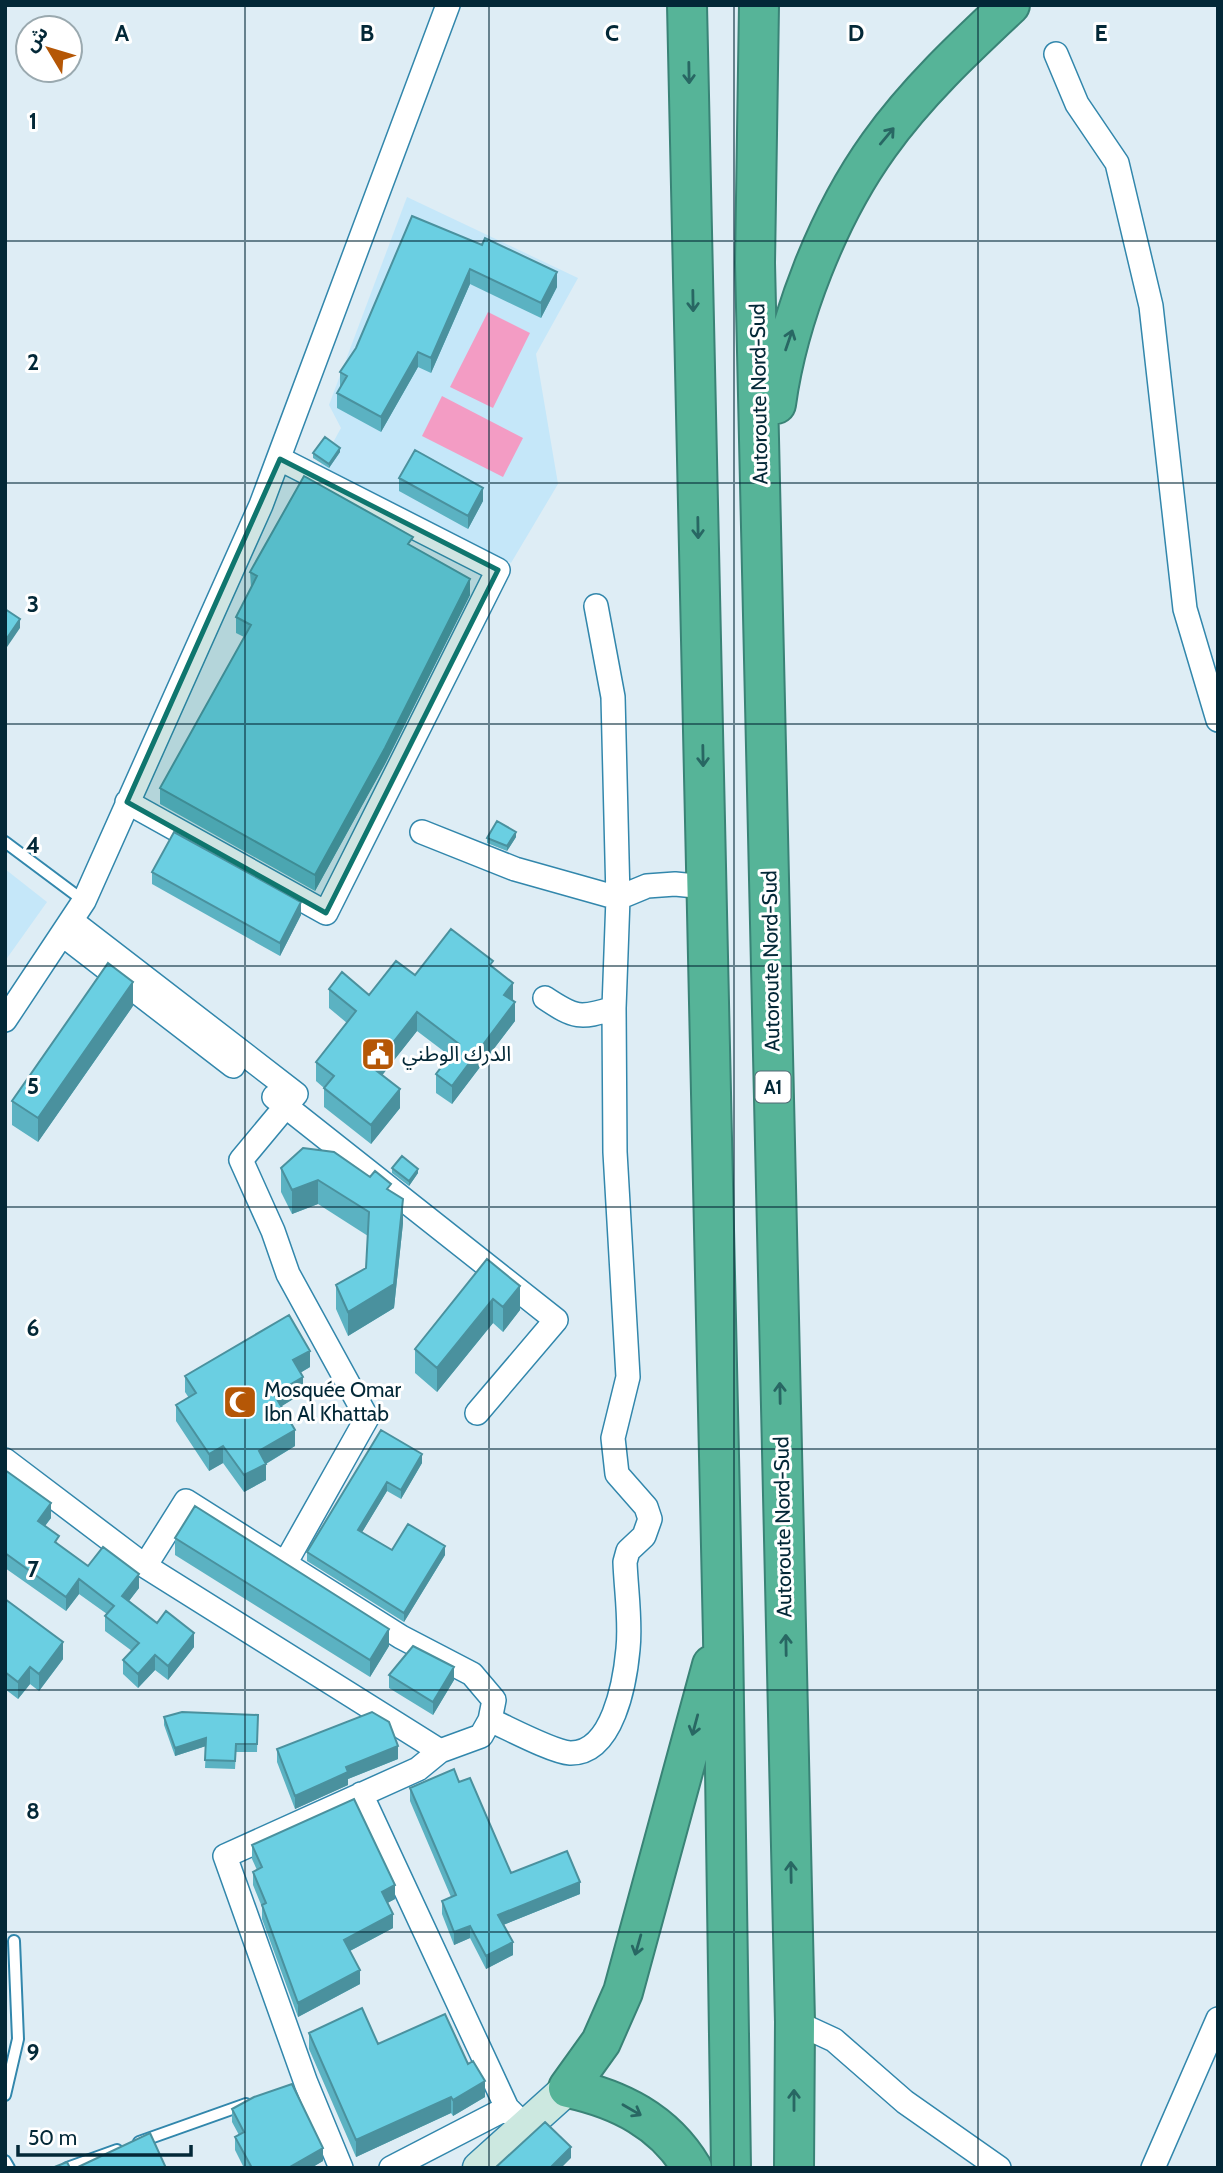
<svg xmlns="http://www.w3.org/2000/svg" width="1223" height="2173" viewBox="0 0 1223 2173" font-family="Cabin,'Noto Sans Arabic',sans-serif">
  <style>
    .built { fill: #c5e7f9 }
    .green { fill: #f39cc4 }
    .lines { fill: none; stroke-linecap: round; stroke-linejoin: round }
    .service-casing { stroke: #3287ac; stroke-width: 14 }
    .minor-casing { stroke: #3287ac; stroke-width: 26 }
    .secondary-casing { stroke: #3287ac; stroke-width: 35 }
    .motorway-casing { stroke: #398376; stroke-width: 42 }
    .service { stroke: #fff; stroke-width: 10 }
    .minor { stroke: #fff; stroke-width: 23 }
    .secondary { stroke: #cce8e0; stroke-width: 32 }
    .motorway { stroke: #56b498; stroke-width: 38 }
    .wall { fill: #5bb2c2 }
    .shaded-wall { fill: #4a919e }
    .building { fill: #6acfe2; stroke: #4a919e; stroke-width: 2 }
    .oneway { stroke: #286763 }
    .marked { fill: #0f766e; fill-opacity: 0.2; stroke: #0f766e; stroke-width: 5; stroke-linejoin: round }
    .grid { fill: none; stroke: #032837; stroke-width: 2; stroke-opacity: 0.55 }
    .labels { text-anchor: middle; stroke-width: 6; stroke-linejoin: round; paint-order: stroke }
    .shield { fill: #fff; stroke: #4f6873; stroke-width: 2 }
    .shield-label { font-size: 19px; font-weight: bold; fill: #032837 }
    .street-label { font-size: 21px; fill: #032837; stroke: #fff }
    .poi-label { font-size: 21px; fill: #032837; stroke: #fff; text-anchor: start }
    .grid-label { font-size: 23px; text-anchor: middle; font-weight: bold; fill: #032837; stroke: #fff; stroke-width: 6; stroke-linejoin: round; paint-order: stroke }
  </style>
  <rect width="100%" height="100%" fill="#deedf5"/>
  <path class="built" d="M407,197L578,278L536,354L558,484L511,563L320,466L341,428L329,405Z
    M5,869L47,902L5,961Z"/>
  <path class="green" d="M488,312L530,333L493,408L450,387Z
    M442,396L523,438L503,477L422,436Z"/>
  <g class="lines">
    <g class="service-casing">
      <path id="service" d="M5,842L84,901
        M5,2095L18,2039L14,1941
        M139,2142L246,2104
        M5,2161L9,2168
        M67,2168L117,2150"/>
    </g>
    <g class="minor-casing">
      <path id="minor" d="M1056,54L1077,104L1117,163L1151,306L1185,609L1218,720
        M127,802L326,913L498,570L280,459
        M422,832L515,869L618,898L647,886L675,884L706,887
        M73,922L296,1094L241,1160L273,1231L288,1274L367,1418L286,1562
        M63,935L233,1066
        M545,998C575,1018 580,1019 614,1008
        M5,1020L84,901L261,505L448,5
        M274,1097L556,1320L477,1413
        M5,1460L145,1566L440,1751L418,1769L225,1856L306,2083L341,2168
        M145,1566L186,1501L401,1637L472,1674L494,1700L490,1720L481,1736L440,1751
        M490,1720C508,1728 553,1752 570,1753C613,1754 625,1682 628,1649C631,1621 626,1590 625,1562L628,1551L644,1536L650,1519L646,1507L617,1474L613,1438L628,1377L615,1152L614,1008L618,898L613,697L596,606
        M361,1794L507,2108
        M795,2022L834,2040L905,2102L999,2168
        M391,2168L507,2108L516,2117
        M1153,2168L1218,2019"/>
    </g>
    <g class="secondary-casing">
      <path id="secondary" d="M479,2168L568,2088"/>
    </g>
    <g class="motorway-casing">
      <path id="motorway" d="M687,5L723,1637L731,2168
        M759,5L755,263L795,2022L794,2168
        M776,404C788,318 828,216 879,145C916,93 964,48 1010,5
        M692,2168C664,2121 619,2099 568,2088L601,2042L623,1992L712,1665"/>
    </g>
    <use href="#service" class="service"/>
    <use href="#minor" class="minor"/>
    <use href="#secondary" class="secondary"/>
    <use href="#motorway" class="motorway"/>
  </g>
  <path class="wall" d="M412,216L557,287L541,318L470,284L431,373L418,367L381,432L337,408V393L340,388V372L356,348Z
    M340,452L329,468L313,458V453Z
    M399,478L483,501L468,529L399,491Z
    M413,547L470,595L385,764L315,891L160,804V788L244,637L236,633V617L251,588L250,572Z
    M516,837L507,851L487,843V838Z
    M152,872L301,915L280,956L152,884Z
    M493,968L513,1001L515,1021L452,1104L436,1093V1074L450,1056L417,1031L382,1075L400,1108L371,1144L324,1107V1088L316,1081V1062L347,1023L329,1008V989L369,995L415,975Z
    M133,1006L38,1142L12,1125V1101Z
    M281,1168L391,1191L403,1223L394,1308L348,1336L336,1309V1285L366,1268L368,1236L318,1204L292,1214L281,1192Z
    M392,1168L418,1173L409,1186L392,1173Z
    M487,1259L520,1310L503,1332L493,1323L437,1392L415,1373V1349Z
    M310,1367L300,1373L303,1393L281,1406L295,1446L266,1464V1480L244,1492L223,1463L209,1471L176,1421V1405L189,1398L185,1392V1376Z
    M381,1430L422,1463L401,1499L387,1491L362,1532L392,1550L445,1555L404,1622L307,1561V1552Z
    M5,1470L51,1518L45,1526L59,1545L88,1566L139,1588L129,1601L157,1623L194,1647L168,1680L155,1670L138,1688L123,1674V1660L132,1651L105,1631V1616L107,1614L79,1594L66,1611L5,1568Z
    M175,1538L389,1646L370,1677L175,1555Z
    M5,1599L63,1659L39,1691L30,1684L18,1699L5,1689Z
    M389,1675L454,1680L433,1715L389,1688Z
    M258,1715L257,1752H236L235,1769L205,1768L206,1746L175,1756L164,1725V1717Z
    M277,1749L398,1759L348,1779V1785L295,1809L277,1762Z
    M459,1782L511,1873L580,1894L503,1925L513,1955L486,1969L470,1938L454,1945L442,1914V1901L451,1897L410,1801V1788Z
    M252,1845L395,1899L387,1903L393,1928L350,1951L360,1984L298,2017L262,1919V1907L253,1885V1872L257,1870L252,1859Z
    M309,2033L378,2044L468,2064L485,2097L453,2116L451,2113L356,2157L309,2049Z
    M232,2109L323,2161L311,2168H244L235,2150V2137L239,2135L232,2122Z"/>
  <path class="shaded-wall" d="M470,269V284L431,373V358Z
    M557,272V287L541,318V303Z
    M418,352V367L381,432V417Z
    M340,448V452L329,468V464Z
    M483,488V501L468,529V516Z
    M470,579V595L385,764L315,891V875Z
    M20,619V628L5,650V641Z
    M516,832V837L507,851V846Z
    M301,902V915L280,956V943Z
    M133,982V1006L38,1142V1118Z
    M513,983V1002L504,995Z
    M515,1002V1021L452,1104V1086Z
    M417,1012V1031L373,1087V1068Z
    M400,1089V1108L371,1144V1125Z
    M418,1169V1173L409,1186V1181Z
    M318,1180V1204L292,1214V1190Z
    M403,1199V1223L394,1308L348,1336V1312Z
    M520,1286V1310L503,1332V1307Z
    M493,1299V1323L437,1392V1368Z
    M310,1351V1367L293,1377V1360Z
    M303,1377V1393L274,1411V1394Z
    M295,1430V1446L262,1466L266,1464V1480L244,1492V1475L259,1451Z
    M223,1446V1463L209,1471V1454Z
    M422,1454V1463L401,1499V1490Z
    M387,1482V1491L358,1539V1530Z
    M51,1503V1518L38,1535V1521Z
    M445,1546V1555L404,1622V1613Z
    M139,1574V1588L122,1610V1596Z
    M79,1579V1594L66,1611V1597Z
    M389,1629V1646L370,1677V1660Z
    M194,1633V1647L168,1680V1666Z
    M63,1642V1659L39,1691V1674Z
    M155,1655V1670L138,1688V1674Z
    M30,1667V1684L18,1699V1682Z
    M454,1667V1680L433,1715V1702Z
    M206,1738V1746L175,1756V1748Z
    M398,1746V1759L348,1779V1785L295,1809V1796L346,1767Z
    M580,1882V1894L498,1927V1915Z
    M395,1885V1899L382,1906V1892Z
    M393,1914V1928L344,1954V1940Z
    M470,1926V1938L454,1945V1932Z
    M513,1942V1955L486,1969V1956Z
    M360,1970V1984L298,2017V2003Z
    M485,2081V2097L453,2116V2100Z
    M451,2097V2113L356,2157V2140Z
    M571,2147V2158L561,2168H550Z
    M323,2148V2161L311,2168H288Z"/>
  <path class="building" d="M412,216L482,245L485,238L557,272L541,303L470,269L431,358L418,352L381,417L337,393L347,376L340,372L356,348Z
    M325,437L340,448L329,464L313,453Z
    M415,450L483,488L468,516L399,478Z
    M304,476L413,537L408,544L470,579L385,748L315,875L160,788L251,625L236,617L257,576L250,572Z
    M5,609L20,619L5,641Z
    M497,821L516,832L507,846L487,838Z
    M174,832L301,902L280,943L152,872Z
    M451,929L493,961L490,965L513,983L504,995L515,1002L452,1086L436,1074L459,1044L417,1012L373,1068L400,1089L371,1125L324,1088L334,1076L316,1062L356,1011L329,989L342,972L369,995L396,961L415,975Z
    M108,963L133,982L38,1118L12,1101Z
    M303,1148L334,1152L370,1177L375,1171L391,1184L387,1189L403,1199L394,1284L348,1312L336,1285L366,1268L369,1212L318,1180L292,1190L281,1168Z
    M402,1156L418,1169L409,1181L392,1168Z
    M487,1259L520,1286L503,1307L493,1299L437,1368L415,1349Z
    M289,1315L310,1351L293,1360L303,1377L274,1394L295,1430L259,1451L266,1464L244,1475L223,1446L209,1454L176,1405L196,1393L185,1376Z
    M381,1430L422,1454L401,1490L387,1482L358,1530L392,1550L408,1524L445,1546L404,1613L307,1552Z
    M5,1470L51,1503L38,1521L59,1536L55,1542L88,1566L103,1547L139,1574L122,1596L157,1623L166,1611L194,1633L168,1666L155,1655L138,1674L123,1660L139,1643L105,1616L114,1606L79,1579L66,1597L5,1553Z
    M195,1506L389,1629L370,1660L175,1538Z
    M5,1599L63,1642L39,1674L30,1667L18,1682L5,1672Z
    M413,1646L454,1667L433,1702L389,1675Z
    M182,1712L258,1715L257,1744H236L235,1761L205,1760L206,1738L175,1748L164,1717Z
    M372,1712L389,1722L398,1746L346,1767L348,1772L295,1796L277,1749Z
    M454,1769L459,1782L470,1778L511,1873L567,1851L580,1882L498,1915L513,1942L486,1956L470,1926L454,1932L442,1901L456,1895L410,1788Z
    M354,1799L395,1885L382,1892L393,1914L344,1940L360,1970L298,2003L262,1905L266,1903L253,1872L262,1867L252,1845Z
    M362,2008L378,2044L445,2014L468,2064L473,2061L485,2081L453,2100L451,2097L356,2140L309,2033Z
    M292,2084L323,2148L288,2168H252L235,2137L244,2132L232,2109L254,2097Z
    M545,2122L571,2147L550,2168H495Z
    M150,2133L166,2168H76Z
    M67,2162L70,2168H52Z"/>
  <defs><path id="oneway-shaft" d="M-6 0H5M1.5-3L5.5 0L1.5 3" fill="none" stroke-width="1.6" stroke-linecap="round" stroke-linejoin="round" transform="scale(1.75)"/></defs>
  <g class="oneway">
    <use href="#oneway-shaft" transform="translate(689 73) rotate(89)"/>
    <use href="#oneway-shaft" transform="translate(887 136) rotate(-50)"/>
    <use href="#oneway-shaft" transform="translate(693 301) rotate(89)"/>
    <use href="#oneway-shaft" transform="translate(789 340) rotate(-71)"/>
    <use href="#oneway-shaft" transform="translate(698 528) rotate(89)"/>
    <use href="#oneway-shaft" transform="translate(703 756) rotate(89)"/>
    <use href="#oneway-shaft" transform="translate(780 1393) rotate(-91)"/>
    <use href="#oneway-shaft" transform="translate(786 1645) rotate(-91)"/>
    <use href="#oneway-shaft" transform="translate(695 1725) rotate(105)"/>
    <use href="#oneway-shaft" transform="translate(791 1872) rotate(-91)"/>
    <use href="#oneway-shaft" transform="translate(638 1945) rotate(106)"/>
    <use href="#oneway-shaft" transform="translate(794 2100) rotate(-90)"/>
    <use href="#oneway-shaft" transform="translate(632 2110) rotate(30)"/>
  </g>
  <path class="marked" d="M280,459L498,570L326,913L127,802Z"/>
  <path class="grid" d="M245,5V2168M489,5V2168M734,5V2168M978,5V2168M5,241H1218M5,483H1218M5,724H1218M5,966H1218M5,1207H1218M5,1449H1218M5,1690H1218M5,1932H1218"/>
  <defs>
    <g id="civic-square" transform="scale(1.75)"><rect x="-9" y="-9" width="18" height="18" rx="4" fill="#b55706" stroke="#fff"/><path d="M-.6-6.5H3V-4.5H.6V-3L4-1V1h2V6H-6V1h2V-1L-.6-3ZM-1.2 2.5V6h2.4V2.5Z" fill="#fff"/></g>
    <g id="mosque-square" transform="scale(1.75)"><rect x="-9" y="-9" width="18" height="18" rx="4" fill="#b55706" stroke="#fff"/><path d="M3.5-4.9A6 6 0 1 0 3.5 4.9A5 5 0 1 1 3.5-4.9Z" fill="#fff"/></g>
  </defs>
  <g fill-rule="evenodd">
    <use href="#civic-square" x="378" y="1054"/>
    <use href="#mosque-square" x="240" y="1402"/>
  </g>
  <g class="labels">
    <rect class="shield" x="755.5" y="1071.5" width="35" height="31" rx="5"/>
    <g class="shield-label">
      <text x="773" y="1094">A1</text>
    </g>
    <g class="street-label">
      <text transform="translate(759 394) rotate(-91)" y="7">Autoroute Nord-Sud</text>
      <text transform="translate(771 961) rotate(-91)" y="7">Autoroute Nord-Sud</text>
      <text transform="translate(783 1527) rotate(-91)" y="7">Autoroute Nord-Sud</text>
    </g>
    <g class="poi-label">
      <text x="402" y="1061">الدرك الوطني</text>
      <text x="264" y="1397">Mosquée Omar<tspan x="264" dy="24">Ibn Al Khattab</tspan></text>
    </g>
  </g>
  <g class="grid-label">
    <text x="122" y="41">A</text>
    <text x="367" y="41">B</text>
    <text x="612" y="41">C</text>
    <text x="856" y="41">D</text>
    <text x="1101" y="41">E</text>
    <text x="33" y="129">1</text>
    <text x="33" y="370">2</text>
    <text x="33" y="612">3</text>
    <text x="33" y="853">4</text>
    <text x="33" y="1094">5</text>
    <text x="33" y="1336">6</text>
    <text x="33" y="1577">7</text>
    <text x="33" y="1819">8</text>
    <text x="33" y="2060">9</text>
  </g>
  <rect width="1223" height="2173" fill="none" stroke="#032837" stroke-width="14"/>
  <g transform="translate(49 49) rotate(308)"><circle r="33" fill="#ffffff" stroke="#9aa9af" stroke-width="2"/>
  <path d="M0-5L12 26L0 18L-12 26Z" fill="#b55706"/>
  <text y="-10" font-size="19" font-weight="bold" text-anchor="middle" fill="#032837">ش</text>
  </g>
  <path d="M18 2145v10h173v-10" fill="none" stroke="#032837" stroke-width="3.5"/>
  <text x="28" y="2145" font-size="21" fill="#032837" stroke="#ffffff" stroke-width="5" paint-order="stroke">50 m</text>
</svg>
